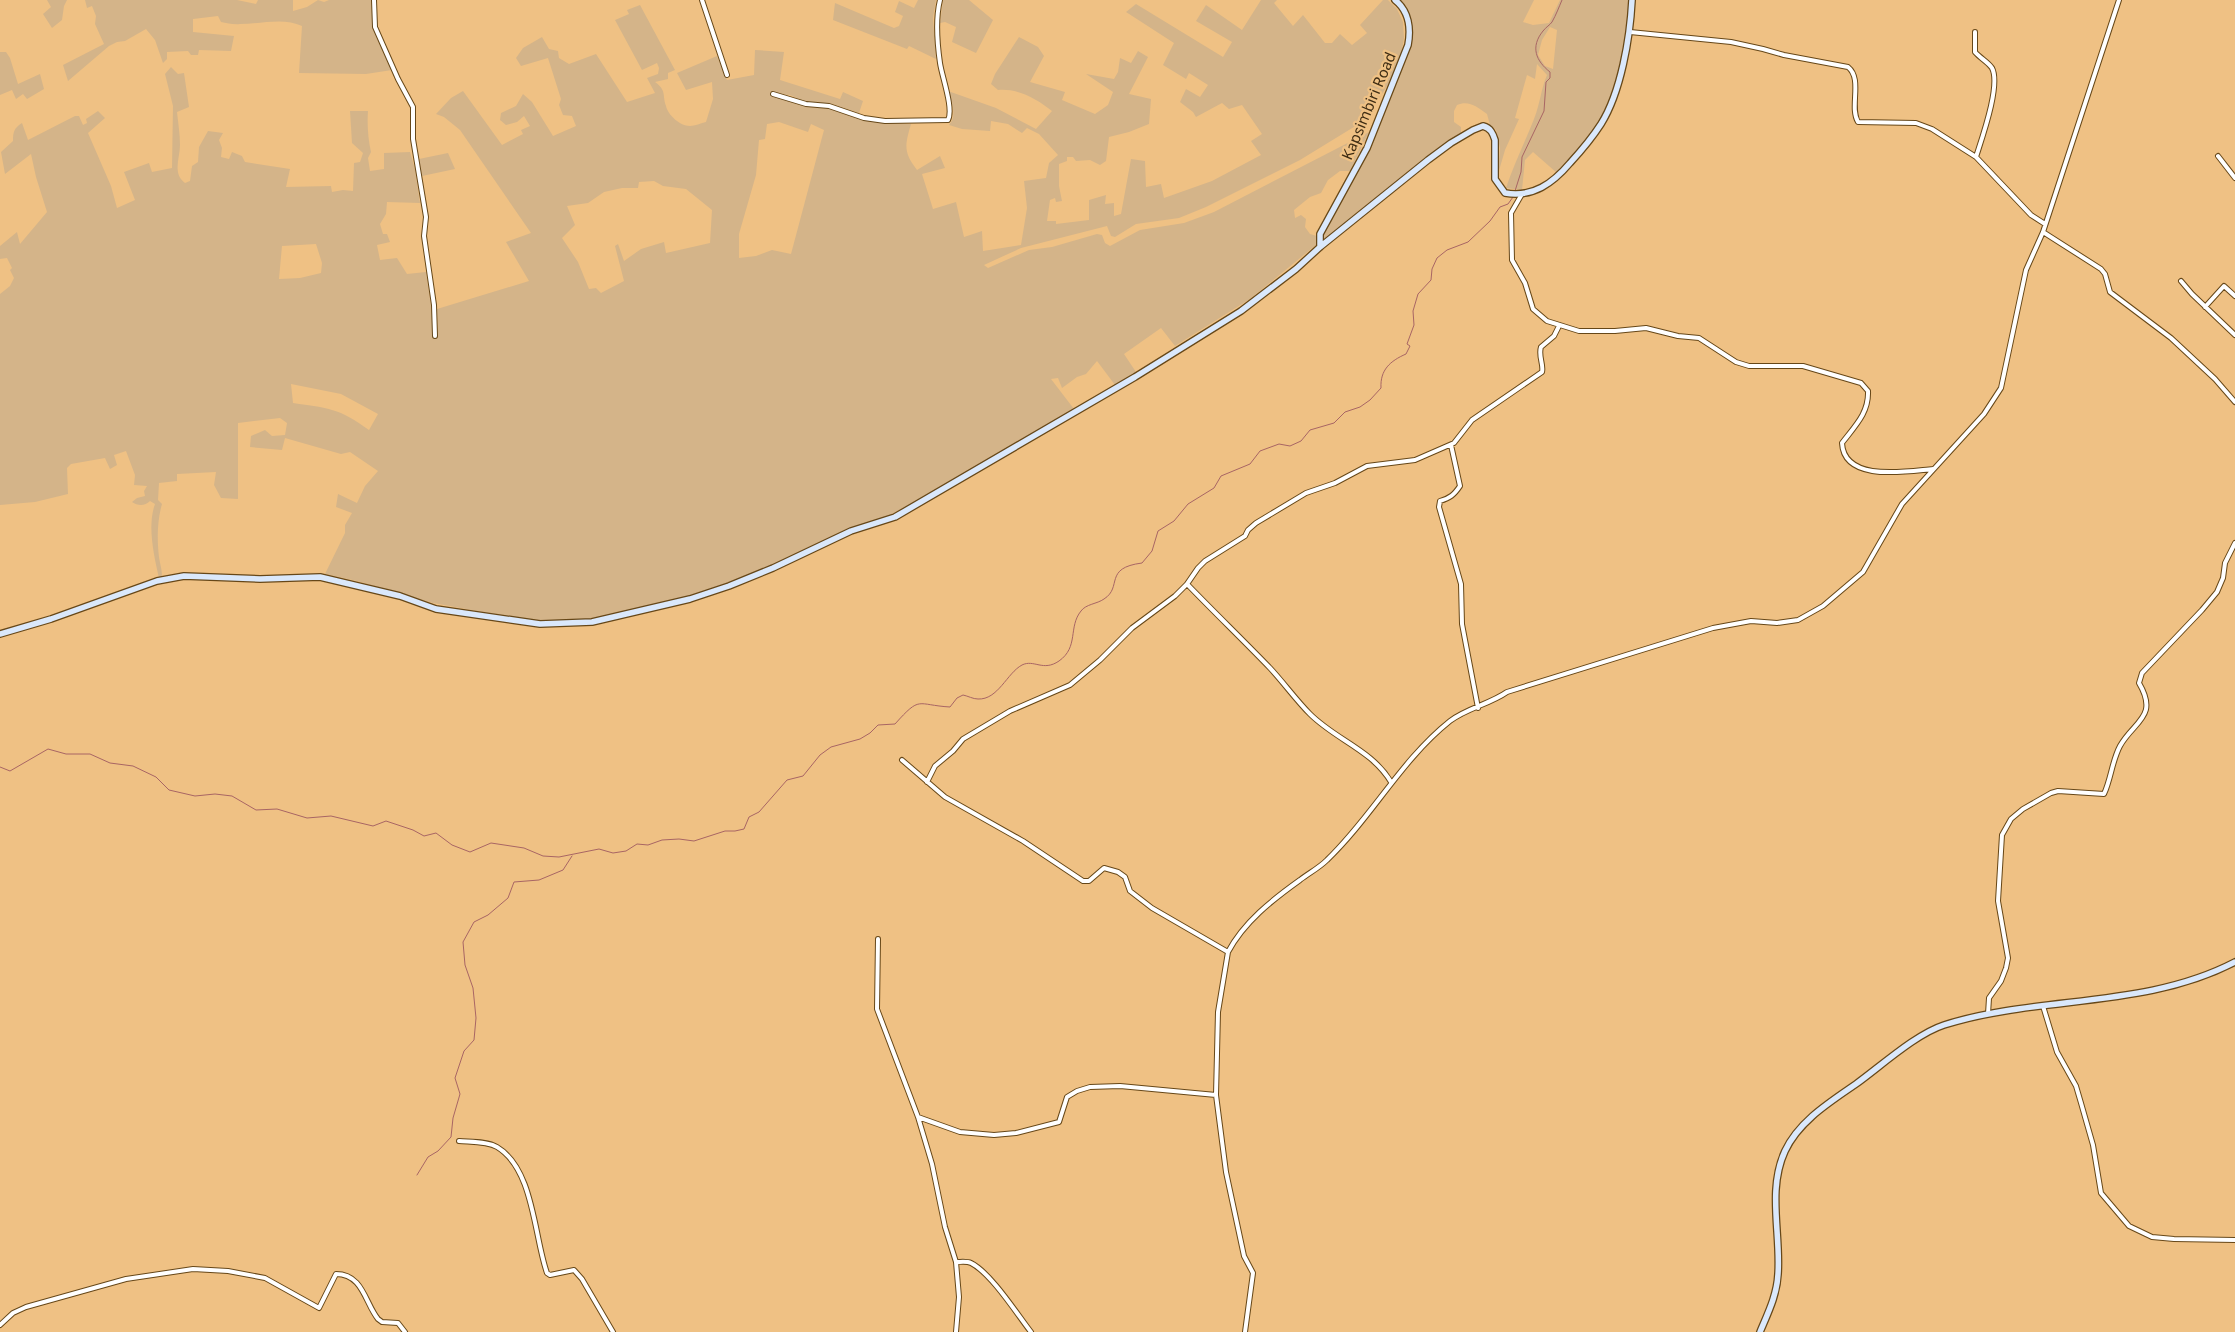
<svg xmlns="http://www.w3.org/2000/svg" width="2235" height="1332" viewBox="0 0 2235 1332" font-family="'Noto Sans',sans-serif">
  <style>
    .green { fill: #d4b489; fill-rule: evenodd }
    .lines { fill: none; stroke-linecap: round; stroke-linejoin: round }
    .stream { stroke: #a86564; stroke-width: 1 }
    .street-casing { stroke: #664718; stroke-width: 6 }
    .secondary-casing { stroke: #664718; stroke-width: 8 }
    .street { stroke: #fff; stroke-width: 4 }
    .secondary { stroke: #dae8fb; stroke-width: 5.5 }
    .labels { text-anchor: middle; stroke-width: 4.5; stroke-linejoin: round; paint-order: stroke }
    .street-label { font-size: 15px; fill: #3e2c13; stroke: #efc184 }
  </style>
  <rect width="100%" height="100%" fill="#efc184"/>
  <path class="green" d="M47,0H67L64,6L62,20L52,28L43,14L51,7Z
    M85,0H237L256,4L258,0H293V11L307,7L318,0L324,2L329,0H371L373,26L392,70L366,74L299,73L302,26C284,17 260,24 240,24C234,25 227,23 221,22L218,16L193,19V32L234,36L231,51L199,50L198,55H191L188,51L167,52V59L163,63L155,40L146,29L125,41L117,42L109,46L68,81L63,65L104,44L95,24L96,16L92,6L87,8Z
    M918,0H936L933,18L936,59L909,46L907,49L833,20L835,3L894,28L899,26L903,16L895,12L899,1L914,8Z
    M943,0H969L993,20L976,53L952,42L956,27L945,22L940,23Z
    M1261,0H1277L1274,3L1293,26L1303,15L1325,43H1332L1340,34L1352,45L1367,33L1360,25L1383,0H1388L1397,9L1403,22L1404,38L1401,56L1389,83L1370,113L1362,122L1300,160L1206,207L1179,218L1136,224L1115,237L1111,236L1107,226L1021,248L984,265L988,268L1029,250L1052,247L1097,234L1102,235L1105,243L1110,246L1140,230L1184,223L1214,212L1369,132L1350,171H1340L1328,180L1321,193L1310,197L1294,210L1295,218L1301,215L1306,219L1305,227L1310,234L1317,236L1316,245L1250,299L1175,346L1161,328L1124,354L1136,372L1115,385L1097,361L1086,374L1077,377L1062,388L1058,378L1051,379L1074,409L919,500L876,522L802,555L688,598L613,617L557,622L504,616L433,603L357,581L325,574L345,533V525L352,513L336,507L338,494L357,503L365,486L378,471L350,452L341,454L285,438L282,450L250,447L251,436L265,430L272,436L285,435L287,423L280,418L238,423V499L221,498L214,485L216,472L177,474V481L159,483L158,500L162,504C157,521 157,540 159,557C160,564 162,569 162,577L159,578C154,556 147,526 155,504L150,501C145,506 138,506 132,502L137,498L145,496L144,491L147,486L134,485L135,475L126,451L114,455L117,465L110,469L105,458L71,464L67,468L68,494L35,502L0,505V294L10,286L14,278L10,270L12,268L7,258L0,259V246L17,232L20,244L47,212L36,177L31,154L5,174L1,152L13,141C13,132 14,128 22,123L28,140L75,116H79L83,125L87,123L86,119L98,111L105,118L88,133L111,186L117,208L135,200L124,172L149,163L152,172L172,168L173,106L165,74L171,67L178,74L184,73L189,107L177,112C178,122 180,134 180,145C180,158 172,173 185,183L190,181L192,166L198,162L199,147L208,131L223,133L219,140L222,148L221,157L229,159L232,152L242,156L245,162L290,169L286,187L331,186L332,192L343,190L353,191L354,163L360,162L363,153L352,143L350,111H368C367,124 368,139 371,152L368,158L370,171L384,169V153L410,152L415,169L420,203L387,202L386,214L380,224L383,234H387L390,242L377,245L380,260L397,258L407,274L426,272L432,312L434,338L438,337L437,309L529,281L506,242L531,233L460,130L444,117L436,114L451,98L463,91L502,145L523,134L521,130L530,126L524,116L517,122L506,125L500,120L501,113L516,106L523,94L532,102L553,136L576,126L572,116L563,115L559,105L561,99L548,58L521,66L516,58L523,48L542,37L549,49L558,51L559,58L569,64L596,54L627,102L655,93L647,78L658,74L659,68L657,63L642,70L615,20L629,14L627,10L640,5L675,70L668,73V79L655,82C667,91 662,94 666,106C668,115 680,126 690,126C695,126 701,123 706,122L713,99L712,82L686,90L677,73L717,56L727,80L754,75L755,50L784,52L780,80L840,99L843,92L863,101L859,113L832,104L808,103L790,95L772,94V96L786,98L808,107L832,109L867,121L911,124C905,145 903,152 917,170L940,156L945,168L922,174L933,209L956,202L964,237L982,231L983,251L1021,245L1027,208L1024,181L1046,178L1049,163L1058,155L1039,134L1027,128L1022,133L1008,124L991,121L990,131L962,129L949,125C958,115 951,102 948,91L996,108L1036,129L1052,111C1037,99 1018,88 998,90L991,84L995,74L1019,37L1038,47L1044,56L1030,82L1065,92L1062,100L1095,114L1108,105L1113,92L1086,74L1114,79L1118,72L1120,58L1131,63L1138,51L1148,57L1129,94L1151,99L1149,124L1129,132L1109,137L1106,161L1100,165L1090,160L1076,161L1073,157H1067V161L1059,164V186L1062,201L1056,202L1055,198L1050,200L1047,221H1056V224L1089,220V200L1106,195L1105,204L1114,203V216L1121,214L1131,159L1145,161L1146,187L1161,184L1164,198L1212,181L1261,155L1251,141L1262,134L1242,105L1229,109L1222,103L1196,117L1193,112L1180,102L1186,89L1200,97L1208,85L1189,73L1186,79L1163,65L1174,43L1126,12L1136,4L1223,57L1232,42L1196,21L1206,5L1242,30ZM779,122L808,132L811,124L824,130L791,254L772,250L756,256L739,258V234L756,175L759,140L765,139L767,124ZM654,181L663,186L686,189L712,210L710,243L666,253L664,242L641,249L624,261L618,244L615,246L624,281L601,293L596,288L589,289L578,262L562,238L575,225L567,206L588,203L604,192L622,188H638L639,182ZM316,244L322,263L321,273L300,278L279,279L282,246ZM291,384L341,394L378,414L369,430C339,408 328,408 293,403Z
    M1398,0H1534L1523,22L1533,25L1549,23L1560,0H1630C1626,43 1618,96 1592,132C1581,146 1568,159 1557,173L1533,152L1525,160L1522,190L1506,188C1514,164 1525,142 1534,119C1540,104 1541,89 1547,75L1537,64L1535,79L1527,75L1515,118L1519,119L1505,150L1498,174L1500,148L1496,130L1490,125L1487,114C1477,107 1469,100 1457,105L1454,111V122L1461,127V133L1438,148L1322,242L1323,232L1334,217L1340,199L1365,159L1412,32ZM1550,27L1557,30L1553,69L1545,66L1538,55L1542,40Z
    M0,52H6L10,58L18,84L40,74L44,89L27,99L23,94L16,99L12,90L0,95Z
    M448,153L455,169L422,176L419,159Z"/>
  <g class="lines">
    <path class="stream" d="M1515,191L1521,172L1522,157L1544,111L1546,82L1550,78V72C1536,61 1530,47 1543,31C1546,27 1550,25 1552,22C1556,15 1559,7 1562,0
      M0,767L10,771L48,749L66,754H90L110,763L133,766L156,777L169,790L195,796L215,794L232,796L256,810L277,809L307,818L331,816L373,826L386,821L413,830L424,836L436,833L452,845L470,852L491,843L524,848L543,856L559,857L599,849L613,853L626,851L637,844L648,845L662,840L679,839L694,841L725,831H735L744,829L749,817L759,812L787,780L803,776L820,755L831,747L860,739L870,733L878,725L895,724C921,695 916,705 950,707L957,698L963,695C968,696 973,699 978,699C998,700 1007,673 1022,665C1034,659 1043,672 1059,661C1079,647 1068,627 1081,611C1086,604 1097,604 1104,599C1123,587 1103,568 1142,563L1152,551L1158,531L1174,521L1188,504L1214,488L1221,476L1250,464L1260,451L1279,444L1290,446L1301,441L1310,430L1334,423L1345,412L1360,407L1370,400L1381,388C1380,370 1390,361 1406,354L1410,346L1407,344L1414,325L1413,311L1418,294L1431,280L1432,269L1437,258L1447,250L1468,242L1490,221L1500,207L1508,204L1513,197
      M417,1175L428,1157L438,1151L451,1137L453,1118L460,1094L455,1078L464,1051L474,1040L476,1018L473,988L465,965L463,942L474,922L488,915L508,898L514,882L539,880L563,870L572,856"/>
    <g class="street-casing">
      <path id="street" d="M374,0L375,27L398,79L413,107V139L426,217L424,236L434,305L435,336
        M702,0L727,75
        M1630,32L1731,42L1763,49L1784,55L1848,67C1863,79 1849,107 1858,122L1916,123L1932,129L1976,157L2031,215L2045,224
        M1975,32V52C1980,58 1988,62 1992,68C2001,85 1982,138 1976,157
        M773,94L806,104L829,106L864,118L885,121L948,120C954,109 942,77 940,63C937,42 935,20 940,0
        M2218,156L2235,178
        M1522,194L1511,213L1512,260L1525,283L1533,309L1547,321L1579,331H1615L1646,328L1678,336L1699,338L1736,362L1749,366H1803L1861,383L1868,391C1869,413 1855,426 1842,443C1844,483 1908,471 1933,469
        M2043,232L2101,269L2105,274L2110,292L2171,338L2215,379L2235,402
        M2181,281L2192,294L2235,335
        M2205,307L2224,286L2235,296
        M1451,445L1460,486C1454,495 1450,498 1440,501L1439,507L1461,584L1462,624L1478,708
        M1187,584C1215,613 1243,640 1270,668C1284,683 1296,700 1310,714C1336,740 1372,750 1391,782
        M902,760L945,797L1023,841L1083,881H1089L1104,868L1118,872L1125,877L1130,891L1152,908L1228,952
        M927,782L935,766L953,751L963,739L1010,711L1070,685L1100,660L1132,628L1175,596L1187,584L1198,568L1205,561L1245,536L1248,530L1256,523L1306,493L1335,483L1367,466L1415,460L1454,443L1472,420L1542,372C1544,365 1538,356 1541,347L1554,336L1559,326
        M878,939L877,1009L918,1117L932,1164L945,1227L956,1262L959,1297L956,1332
        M2043,1006L2057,1052L2076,1086L2081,1103L2093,1145L2101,1193L2129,1226L2152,1237L2174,1239L2235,1240
        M1988,1014L1989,998L2001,981L2006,968L2008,958L1998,901L2002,835L2011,819L2023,809L2051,793L2058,791L2104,794C2111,779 2112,761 2120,746C2134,721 2159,717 2139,683L2142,673L2202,610L2217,592L2223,578L2225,563L2235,543
        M918,1117L960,1132L994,1135L1016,1133L1059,1122L1067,1097L1077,1091L1090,1087L1120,1086L1216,1095
        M459,1141C470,1142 487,1141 497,1147C534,1169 534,1237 547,1273L550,1275L574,1270L582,1279L613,1332
        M956,1262C961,1262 967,1261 971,1263C991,1273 1017,1314 1031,1332
        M0,1325L13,1313L26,1307L126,1279L193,1269L228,1271L265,1278L319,1308L336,1274C363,1274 365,1303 378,1319L382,1322L398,1323L405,1332
        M1245,1332L1253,1273L1244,1256L1226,1172L1216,1095L1218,1012L1228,952C1244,922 1272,900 1300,880C1309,873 1319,868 1327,860C1372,817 1401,760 1450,721C1467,708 1490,704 1507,692L1713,628L1751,621L1777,623L1798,620L1823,606L1863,572L1902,504L1984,414L2001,388L2026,270L2043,232L2119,0"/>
    </g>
    <g class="secondary-casing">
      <path id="secondary" d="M1320,247V234L1367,148L1408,45C1411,29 1409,11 1395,0
        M0,634L51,619L157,581L184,576L260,579L320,577L400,596L436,609L540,624L592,622L690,599L729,586L773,568L851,531L895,517L1135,377L1241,311L1296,269L1320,247L1428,160L1451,143L1473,130L1483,126C1491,128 1493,134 1495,140V179L1505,193C1533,198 1553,183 1570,163C1581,151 1592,138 1601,124C1621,92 1630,38 1632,0
        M1760,1332C1768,1313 1777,1295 1778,1274C1781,1234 1767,1190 1785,1151C1799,1121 1830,1102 1856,1084C1881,1066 1916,1034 1944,1025C2039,995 2145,1009 2235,962"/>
    </g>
    <use href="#street" class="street"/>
    <use href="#secondary" class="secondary"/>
  </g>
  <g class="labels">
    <g class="street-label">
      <text transform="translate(1369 106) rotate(-67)" y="5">Kapsimbiri Road</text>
    </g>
  </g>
</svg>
